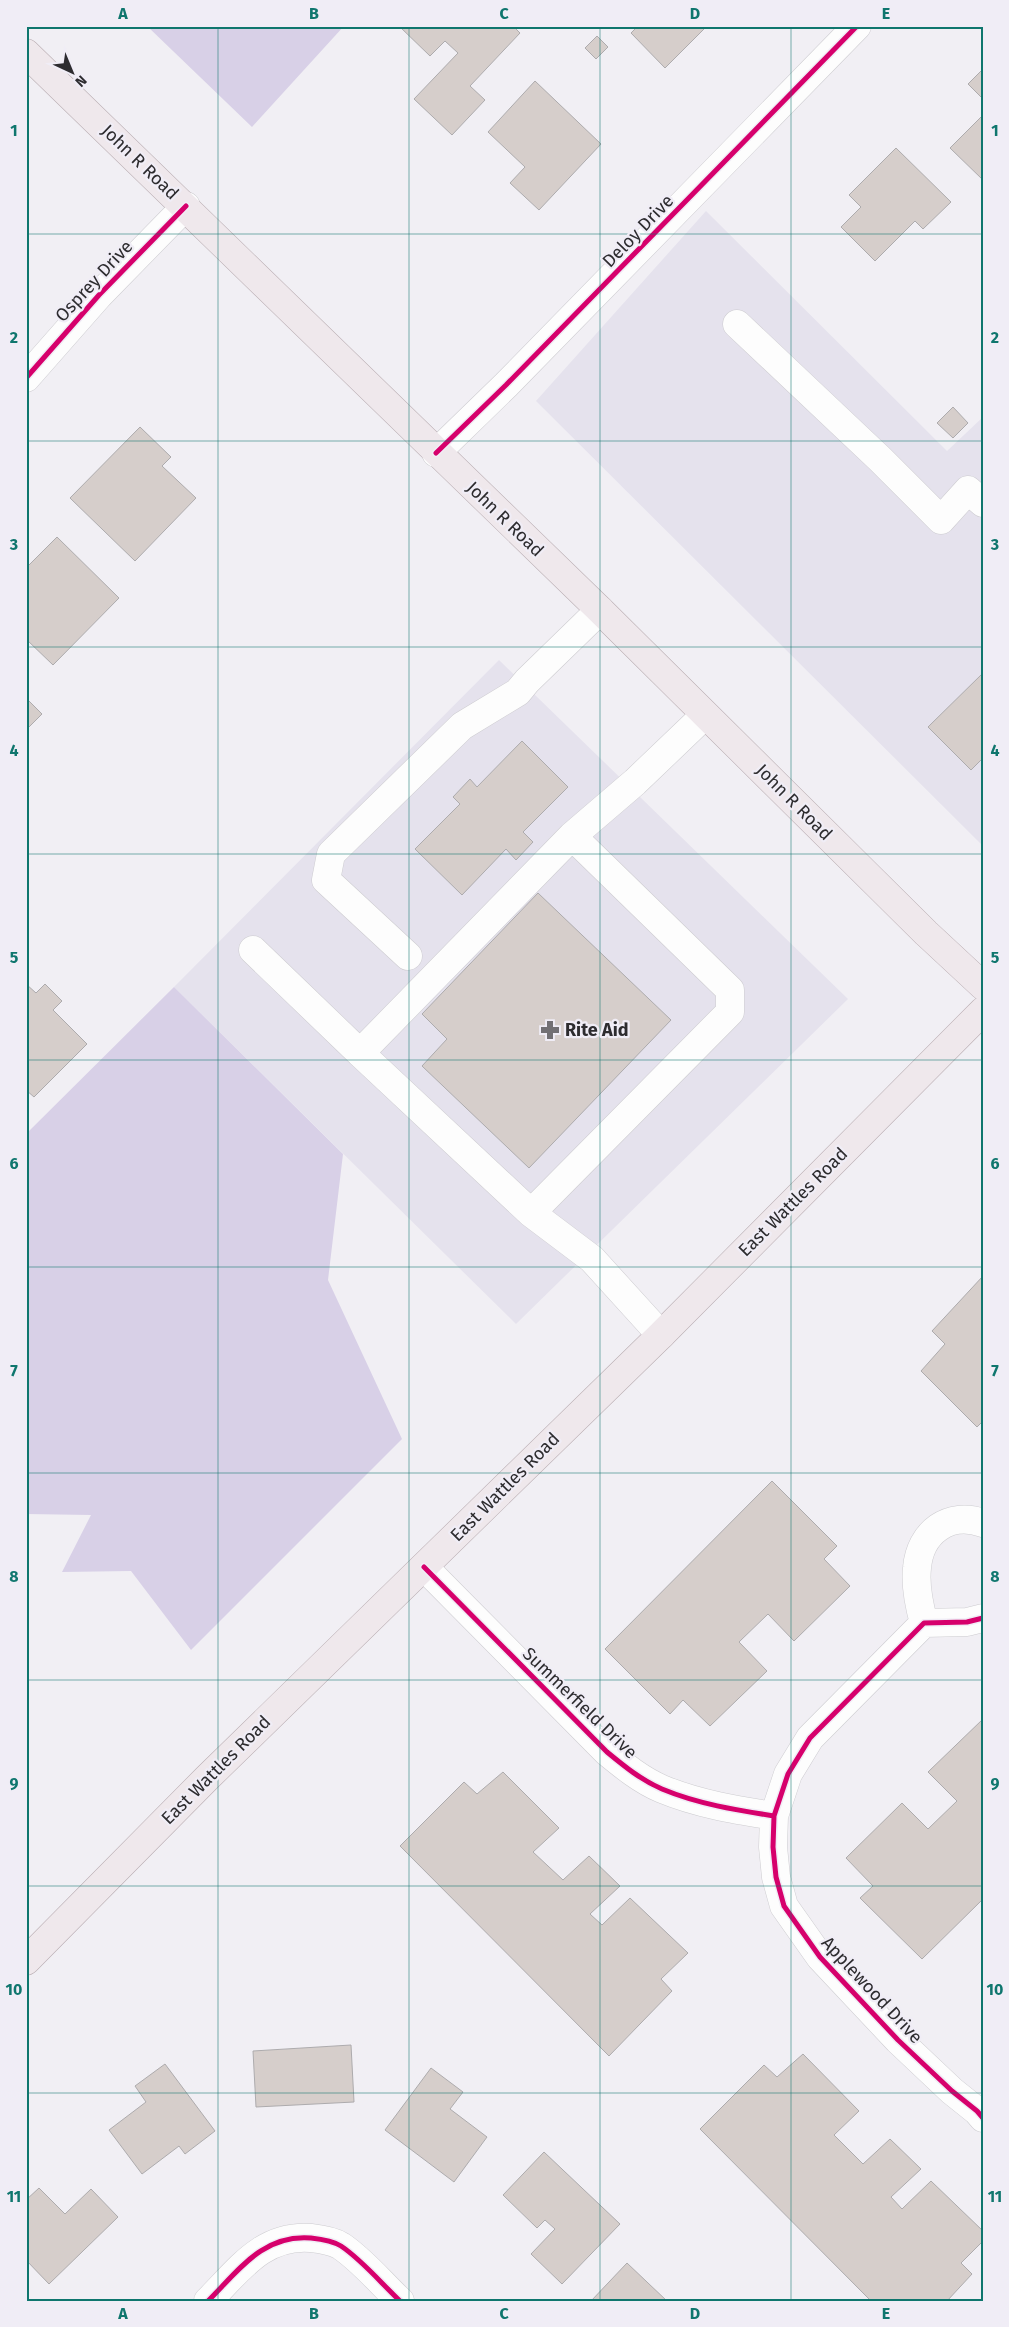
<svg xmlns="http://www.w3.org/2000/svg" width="1009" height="2327" viewBox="0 0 1009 2327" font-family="'Fira Sans',sans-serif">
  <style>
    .built { fill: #e5e2ed }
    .forest { fill: #d8d0e7 }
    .building { fill: #d6cecb; stroke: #adabad }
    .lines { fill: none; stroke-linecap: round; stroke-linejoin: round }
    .minor-casing { stroke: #cdccd0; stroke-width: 29 }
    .major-casing { stroke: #b8acb1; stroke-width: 29 }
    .minor { stroke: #fdfdfd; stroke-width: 28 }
    .major { stroke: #efe8ec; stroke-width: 28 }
    .cycleway-casing { stroke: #f0edf6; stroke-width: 8 }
    .cycleway { stroke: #d6006c; stroke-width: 5 }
    .grid { fill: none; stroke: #0f766e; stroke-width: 1; stroke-opacity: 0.55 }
    .labels { text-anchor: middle; stroke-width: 4.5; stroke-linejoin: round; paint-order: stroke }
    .street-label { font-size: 18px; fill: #2d2c2f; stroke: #f0edf6 }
    .poi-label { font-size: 18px; font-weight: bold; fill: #2d2c2f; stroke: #f0edf6; text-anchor: start }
    .neatline { fill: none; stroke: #0f766e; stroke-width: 2 }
    .grid-label { font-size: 16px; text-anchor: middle; font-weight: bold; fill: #0f766e }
  </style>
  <rect width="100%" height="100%" fill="#f1eff4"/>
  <path class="built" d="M706,211L947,451L983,417V846L536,401Z
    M499,660L848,999L516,1324L174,987Z"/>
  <path class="forest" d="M147,26H344L252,127Z
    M174,987L343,1154L328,1280L402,1439L191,1650L131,1571L62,1572L91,1515L26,1514V1134Z"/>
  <path class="building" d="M399,26H513L520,33L470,86L485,100L452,135L414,99L458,53L445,41L430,56Z
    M638,26H707L665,68L631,33Z
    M597,36L608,47L596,59L585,48Z
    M983,69V99L968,84Z
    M535,81L601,144L539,210L510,183L525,167L488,132Z
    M983,115V180L950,148Z
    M896,148L951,202L923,229L915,221L875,261L841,227L861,207L849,195Z
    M953,407L968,423L953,438L937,423Z
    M140,427L171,457L162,466L196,498L135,561L70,498Z
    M57,537L119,598L53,665L26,639V568Z
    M983,673V762L981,760L971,770L928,727Z
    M26,698L42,714L26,730Z
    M522,741L568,787L523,832L533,842L516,860L506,849L462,895L415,849L460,804L453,797L470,779L477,787Z
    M538,893L671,1020L529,1168L422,1066L447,1039L422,1014Z
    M26,984L36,993L45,984L62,1001L53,1010L87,1044L34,1097L26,1090Z
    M983,1276V1421L977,1427L921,1371L945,1344L932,1331Z
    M772,1481L837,1546L824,1559L850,1586L794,1641L768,1614L739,1642L767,1671L710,1726L683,1700L670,1714L605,1649Z
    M983,1719V1899L922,1959L860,1898L873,1886L846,1858L902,1803L928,1829L957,1801L928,1772Z
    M503,1772L559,1828L533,1852L563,1880L589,1856L620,1886L590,1914L602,1925L630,1898L688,1953L661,1979L672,1991L609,2056L400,1846L464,1782L477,1794Z
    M351,2045L354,2102L256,2107L253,2051Z
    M803,2054L859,2111L834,2135L863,2164L890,2139L921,2169L891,2197L902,2209L931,2181L983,2231V2241L961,2263L972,2274L947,2301H871L700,2129L764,2065L777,2077Z
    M165,2064L215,2131L185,2154L179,2146L142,2174L109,2130L146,2102L135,2086Z
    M431,2068L463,2092L450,2109L487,2137L454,2182L385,2130Z
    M544,2152L620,2224L562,2284L531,2254L555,2229L545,2220L537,2228L503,2195Z
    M39,2188L65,2214L91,2189L118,2217L49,2284L26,2260V2200Z
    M627,2263L667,2301H591Z"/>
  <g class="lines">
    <g class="minor-casing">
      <path id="minor" d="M737,324L880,459L941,520L968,490L983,503
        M26,378L99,295L186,206
        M436,453L506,385L857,26
        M253,950L360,1053
        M408,956L326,880L331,854L462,726L518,692L527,681L600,610
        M531,1213L730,1012V990L572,836
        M661,1335L592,1259L531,1213L360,1053L572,836L635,782L705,715
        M424,1567L607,1752C624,1766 641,1780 662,1789C698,1804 736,1810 774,1816
        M983,1618L967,1622L924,1623L810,1738L788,1774L774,1816L773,1847L776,1877L784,1906L820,1957L898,2040L952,2091L977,2111L983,2118
        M924,1623C919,1605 915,1586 917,1568C920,1532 949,1511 983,1523
        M208,2301C239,2270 263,2234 311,2238C320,2239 333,2241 341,2246C362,2260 381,2283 400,2301"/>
    </g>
    <g class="major-casing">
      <path id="major" d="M26,53L600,610L926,933L983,986
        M26,1961L207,1778L661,1335L983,1011"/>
    </g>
    <use href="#minor" class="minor"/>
    <use href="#major" class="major"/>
    <g class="cycleway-casing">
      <path id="cycleway" d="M26,378L99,295L186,206
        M436,453L506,385L857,26
        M424,1567L607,1752C624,1766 641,1780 662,1789C698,1804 736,1810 774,1816
        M983,1618L967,1622L924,1623L810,1738L788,1774L774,1816L773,1847L776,1877L784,1906L820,1957L898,2040L952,2091L977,2111L983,2118
        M208,2301C239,2270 263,2234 311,2238C320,2239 333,2241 341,2246C362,2260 381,2283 400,2301"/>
    </g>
    <use href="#cycleway" class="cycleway"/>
  </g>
  <path class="grid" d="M218,26V2301M409,26V2301M600,26V2301M791,26V2301M26,234H983M26,441H983M26,647H983M26,854H983M26,1060H983M26,1267H983M26,1473H983M26,1680H983M26,1886H983M26,2093H983"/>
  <defs>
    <g id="pharmacy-bare" transform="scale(1.5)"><path d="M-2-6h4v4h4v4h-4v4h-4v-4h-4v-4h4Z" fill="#727074" stroke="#f0edf6" stroke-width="2.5" paint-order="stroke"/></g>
  </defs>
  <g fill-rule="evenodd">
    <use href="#pharmacy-bare" x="550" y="1030"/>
  </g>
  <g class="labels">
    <g class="street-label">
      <text transform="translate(140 162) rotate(44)" y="6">John R Road</text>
      <text transform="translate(638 231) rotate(-46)" y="6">Deloy Drive</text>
      <text transform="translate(94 281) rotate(-47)" y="6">Osprey Drive</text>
      <text transform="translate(505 519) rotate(44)" y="6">John R Road</text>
      <text transform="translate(794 802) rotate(45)" y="6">John R Road</text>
      <text transform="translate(793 1202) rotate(-45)" y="6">East Wattles Road</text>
      <text transform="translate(505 1487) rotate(-45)" y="6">East Wattles Road</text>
      <text transform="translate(580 1703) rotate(44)" y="6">Summerfield Drive</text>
      <text transform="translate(216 1770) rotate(-45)" y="6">East Wattles Road</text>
      <text transform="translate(872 1990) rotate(47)" y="6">Applewood Drive</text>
    </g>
    <g class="poi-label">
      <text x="565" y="1036">Rite Aid</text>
    </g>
  </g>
  <rect width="1009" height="2327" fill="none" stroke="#f0edf6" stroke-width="55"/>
  <g transform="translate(72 72) rotate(136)" stroke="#f0edf6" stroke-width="4" paint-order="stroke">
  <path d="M0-4L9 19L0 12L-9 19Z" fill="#2d2c2f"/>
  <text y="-8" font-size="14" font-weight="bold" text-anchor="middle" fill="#2d2c2f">N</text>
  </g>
  <rect x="28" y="28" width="954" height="2272" class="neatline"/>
  <g class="grid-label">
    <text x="123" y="19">A</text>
    <text x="314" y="19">B</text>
    <text x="504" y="19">C</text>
    <text x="695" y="19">D</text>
    <text x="886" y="19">E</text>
    <text x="14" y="136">1</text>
    <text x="995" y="136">1</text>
    <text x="14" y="343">2</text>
    <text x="995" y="343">2</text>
    <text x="14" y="550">3</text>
    <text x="995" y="550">3</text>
    <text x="14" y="756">4</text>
    <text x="995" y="756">4</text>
    <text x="14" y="963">5</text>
    <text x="995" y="963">5</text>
    <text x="14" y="1169">6</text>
    <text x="995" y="1169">6</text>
    <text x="14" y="1376">7</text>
    <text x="995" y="1376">7</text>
    <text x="14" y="1582">8</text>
    <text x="995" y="1582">8</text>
    <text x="14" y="1789">9</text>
    <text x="995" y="1789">9</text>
    <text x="14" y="1995">10</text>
    <text x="995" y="1995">10</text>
    <text x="14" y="2202">11</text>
    <text x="995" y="2202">11</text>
    <text x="123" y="2319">A</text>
    <text x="314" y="2319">B</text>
    <text x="504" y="2319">C</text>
    <text x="695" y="2319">D</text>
    <text x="886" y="2319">E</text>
  </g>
</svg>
